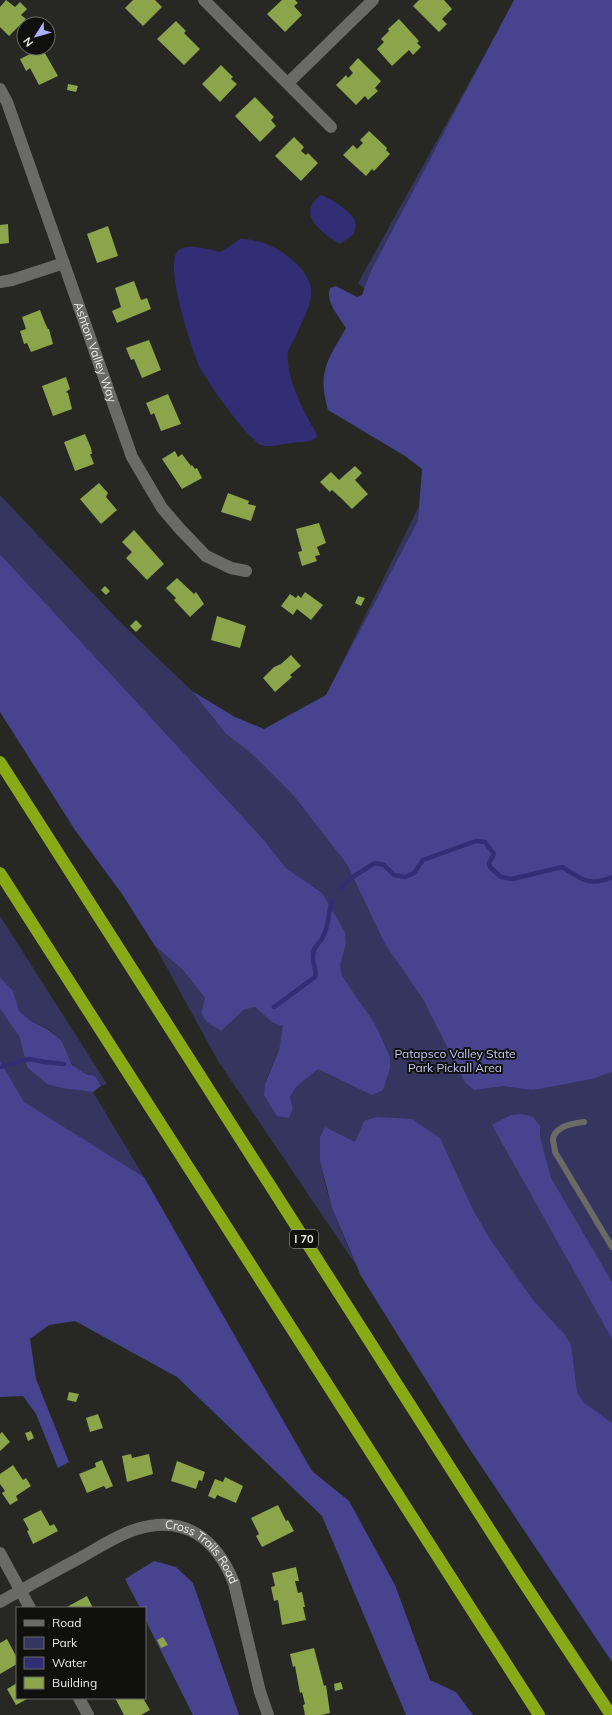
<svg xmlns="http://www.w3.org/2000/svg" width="612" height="1715" viewBox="0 0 612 1715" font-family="Mulish,sans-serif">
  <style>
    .green { fill: #363560 }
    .forest { fill: #47438e }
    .water { fill: #332d75 }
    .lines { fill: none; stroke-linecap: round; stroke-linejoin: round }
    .stream { stroke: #332d75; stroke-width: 4.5 }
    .building { fill: #8ca44a }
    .lane { stroke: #6a6b67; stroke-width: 6 }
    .street { stroke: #6a6b67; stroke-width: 12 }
    .highway { stroke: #8aa917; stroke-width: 12 }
    .labels { text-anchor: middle; stroke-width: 4; stroke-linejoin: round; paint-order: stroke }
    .shield { fill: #10110f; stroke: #aaaba9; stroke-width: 1 }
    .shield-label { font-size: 11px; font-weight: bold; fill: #ecedeb }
    .street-label { font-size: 12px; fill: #ecedeb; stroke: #10110f }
    .park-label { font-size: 12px; fill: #c4c7f2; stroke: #10110f }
  </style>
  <rect width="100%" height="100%" fill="#272824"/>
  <path class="green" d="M515,0H612V1582L320,1144C320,1187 340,1227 356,1265L218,1061L155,946L183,970L205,998L201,1013L221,1031L244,1010L255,1007L273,1023L284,1026L279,1050L265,1083L288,1118L293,1108L290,1097L322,893L286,868L264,840L0,554V495L118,620L192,691L225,733L253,755L293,795L309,816L284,781L477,388L358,283Z
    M0,916L107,1084L101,1086L95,1076C60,1069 72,1045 48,1029C38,1023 26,1021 19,1011C15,1005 16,997 12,991C9,986 4,981 0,977Z
    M0,1009L19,1036L27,1067L80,1090L93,1092L144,1177L23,1102L0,1061Z"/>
  <path class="forest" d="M514,0H612V1072L592,1079L533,1090L503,1086L474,1090L465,1082L423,999L385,944L347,864L293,795L253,755L225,733L192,691L235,717L264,729L326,695L418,521L422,469L405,456L328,410C317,371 328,360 346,328C339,316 325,302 330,288L336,286L357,297L362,295L371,271Z
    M0,554L264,840L286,868L322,893L345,932L346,943L340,965L342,976L375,1024L390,1057V1068L383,1090L372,1095L318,1069L296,1087L290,1097L293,1108L289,1118L277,1116L264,1095L265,1084L279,1050L283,1026L273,1023L255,1007L244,1010L221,1031L207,1022L201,1013L205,998L183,970L155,946L122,894L75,830L0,712Z
    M0,977L13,991L19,1011L31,1021L47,1029L61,1040L72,1065L86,1074L95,1076L101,1086L93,1092L62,1088L47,1084L27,1067L19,1036L0,1009Z
    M0,1061L24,1102L144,1177L312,1471L349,1501L395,1585L430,1680L456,1692L473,1715H406L322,1516L177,1377L75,1321L49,1325L30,1339L36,1379L69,1462L58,1468L36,1414L23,1396L0,1397Z
    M522,1114L533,1117L540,1126V1137L551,1178L612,1282V1339L492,1125L511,1115Z
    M377,1117L412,1119L440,1138L473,1210L492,1242L533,1300L565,1335L571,1345L577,1392L584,1403L612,1423V1662L463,1439L361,1276L332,1208L323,1173L320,1160V1137L325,1127L355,1142L364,1121Z
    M154,1561L176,1567L193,1583L239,1715H193L145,1619V1608H140L125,1579Z"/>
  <path class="water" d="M321,195C329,197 353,213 355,221C356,225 355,230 354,234L340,244C322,233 295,214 321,195Z
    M240,239C258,239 276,246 290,258C321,284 313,300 297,333C295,339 289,346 288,352C285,378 305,413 317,435V437C309,444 301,441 291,443C282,444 269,448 261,445C246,437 207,382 199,366C191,346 165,268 177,252C185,241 210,250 221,252Z"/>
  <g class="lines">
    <path class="stream" d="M341,888L351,878L375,863L384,865L394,875L405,877L414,873L423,860L476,841L485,842L494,854L489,863L490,867L501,877L512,879L562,867C582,879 588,887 612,877
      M274,1007L315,977C317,969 312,963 313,956C313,947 319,944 323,937C329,926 328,913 332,901
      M0,1067L29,1059L45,1062L64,1064"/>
  </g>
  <path class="building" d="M6,0L15,7L20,2L27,9L21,15L26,19L9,36L0,27V7Z
    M133,0H155L162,7L143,26L125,8Z
    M282,0H295L298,3L294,6L302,15L285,32L267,14Z
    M419,0H444L452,9L442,19L447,24L439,32L413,6Z
    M399,19L419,41L417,43L421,47L413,55L409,50L392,66L377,49L384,42L381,39L389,31L388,29Z
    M176,21L186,31L184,33L200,49L184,65L157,39Z
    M42,48L58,76L39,85L30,68L26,71L20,59Z
    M358,58L381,81L375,88L378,91L368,100L365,96L356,105L336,85L346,75L348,78L353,73L349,68Z
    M221,65L233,77L231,79L237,84L220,102L202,84Z
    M68,84L78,86L76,92L67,90Z
    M255,97L274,117L271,120L276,126L260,142L235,116Z
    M369,131L387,148L386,150L390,154L374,171L372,169L366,176L343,155L353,145L357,149L363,143L360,140Z
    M294,137L304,147L301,151L306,155L308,153L318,163L301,181L275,156Z
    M8,224L9,243L0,244V225Z
    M108,226L118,256L97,263L87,234Z
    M134,281L141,300L147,298L151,309L117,323L112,311L121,307L115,288Z
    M40,310L45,323L48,329H49L53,344L31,352L27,343L24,344L20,331L26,329L22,317Z
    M149,340L161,370L142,378L134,359L131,360L126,348Z
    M66,377L70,389L66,392L68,393L72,409L53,416L42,386Z
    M168,394L181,424L161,431L154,413L151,415L146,403Z
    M85,434L91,448L92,454H90L94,464L75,471L64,442Z
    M175,451L178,457L182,454L191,466L192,465L195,469L197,468L202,478L182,489L162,459Z
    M355,466L362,473L355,480L368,494L352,509L342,499L332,490L330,492L320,482L331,472L339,480Z
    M99,483L108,493L106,497L117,510L101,524L80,499Z
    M228,493L249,501L248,504L256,506L251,521L221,512Z
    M319,523L326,543L317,547L320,555L315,556L317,561L302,566L298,552L302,551L296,529Z
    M134,530L164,564L147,580L126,558L132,552L122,542Z
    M177,578L194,594L196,592L204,604L190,617L174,600L176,598L166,588Z
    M105,586L110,591L106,595L101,590Z
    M305,592L323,605L311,620L297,609L293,615L281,606L290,594L296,598L298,595L301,598Z
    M358,596L365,598L361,606L355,603Z
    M217,616L246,626L240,648L211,640Z
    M136,620L142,626L136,632L130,626Z
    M291,655L301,666L290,675L292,677L275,692L263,678L274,667L281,664Z
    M69,1392L79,1394L76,1402L67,1400Z
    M98,1414L103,1428L90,1432L86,1418Z
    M31,1431L34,1438L28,1441L25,1433Z
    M2,1432L10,1442L0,1451V1434Z
    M131,1454L132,1458L149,1454L153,1474L127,1482L122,1456Z
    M102,1460L113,1486L106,1489L104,1486L87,1493L79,1474L96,1467L95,1463Z
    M177,1461L205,1472L202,1481L199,1480L196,1489L171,1481Z
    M13,1465L23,1480L26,1478L31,1486L16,1496L18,1500L10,1505L2,1493L5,1491L0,1484V1474Z
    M225,1477L243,1486L236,1503L217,1495L215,1499L208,1496L215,1479L223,1482Z
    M278,1505L286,1521L288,1520L294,1531L262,1547L256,1536L259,1534L251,1518Z
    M41,1510L50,1526L54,1524L58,1531L33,1544L27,1531L29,1530L23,1519Z
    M296,1567L299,1581H295L298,1593L302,1592L305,1607H303L306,1620L282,1625L278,1600L274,1601L271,1587L275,1586L272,1573Z
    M87,1596L93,1608H65Z
    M163,1637L168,1645L161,1648L157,1640Z
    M7,1639L17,1658V1664L0,1674V1643Z
    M314,1648L324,1686L326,1685L330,1713L321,1715H305L303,1705L305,1704L302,1692L300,1693L295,1666L293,1667L290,1654Z
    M341,1682L343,1689L335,1691L334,1684Z
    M17,1683V1698H29L16,1705L7,1689Z
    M115,1698H143L150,1710L141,1715H124Z"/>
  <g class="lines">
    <path class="lane" d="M584,1122C574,1123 555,1126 553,1139C553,1143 555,1148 555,1152L612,1247"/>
    <g class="street">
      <path d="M204,0L331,127"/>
      <path d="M288,83L373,0"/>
      <path id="s1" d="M0,89L7,102L132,457L162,508L180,529L206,556L231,568L246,571"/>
      <path d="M0,282L12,280L64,263"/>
      <path d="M0,1553L30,1608"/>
      <path id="s2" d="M0,1602C27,1587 53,1572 80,1558C98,1548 117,1535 137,1529C186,1514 217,1540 234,1583L260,1692L268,1715"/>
      <path d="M79,1698L88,1715"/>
    </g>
    <path class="highway" d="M0,762L518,1574L611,1715
      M0,873L539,1715"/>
  </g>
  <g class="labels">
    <rect class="shield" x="290" y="1230" width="28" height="18" rx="3"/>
    <g class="shield-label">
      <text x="304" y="1243">I 70</text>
    </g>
    <g class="street-label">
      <text dy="4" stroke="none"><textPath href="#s1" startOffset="280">Ashton Valley Way</textPath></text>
      <text dy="4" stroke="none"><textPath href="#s2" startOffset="232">Cross Trails Road</textPath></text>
    </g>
    <g class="park-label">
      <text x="455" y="1058">Patapsco Valley State<tspan x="455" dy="14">Park Pickall Area</tspan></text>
    </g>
  </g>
  <rect x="16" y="1607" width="130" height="92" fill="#10110f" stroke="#686967"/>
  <rect x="24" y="1620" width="20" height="6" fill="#6a6b67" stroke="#686967"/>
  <text x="52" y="1627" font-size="12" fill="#ecedeb">Road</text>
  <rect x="24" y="1637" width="20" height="12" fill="#363560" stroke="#686967"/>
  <text x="52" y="1647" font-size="12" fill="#ecedeb">Park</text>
  <rect x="24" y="1657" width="20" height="12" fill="#332d75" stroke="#686967"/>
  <text x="52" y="1667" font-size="12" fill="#ecedeb">Water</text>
  <rect x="24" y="1677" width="20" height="12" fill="#8ca44a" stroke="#686967"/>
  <text x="52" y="1687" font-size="12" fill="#ecedeb">Building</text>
  <g transform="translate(36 36) rotate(233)"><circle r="19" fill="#10110f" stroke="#686967"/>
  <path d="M0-3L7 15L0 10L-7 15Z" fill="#adaffb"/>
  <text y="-6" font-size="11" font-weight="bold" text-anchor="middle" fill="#ecedeb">N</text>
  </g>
</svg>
